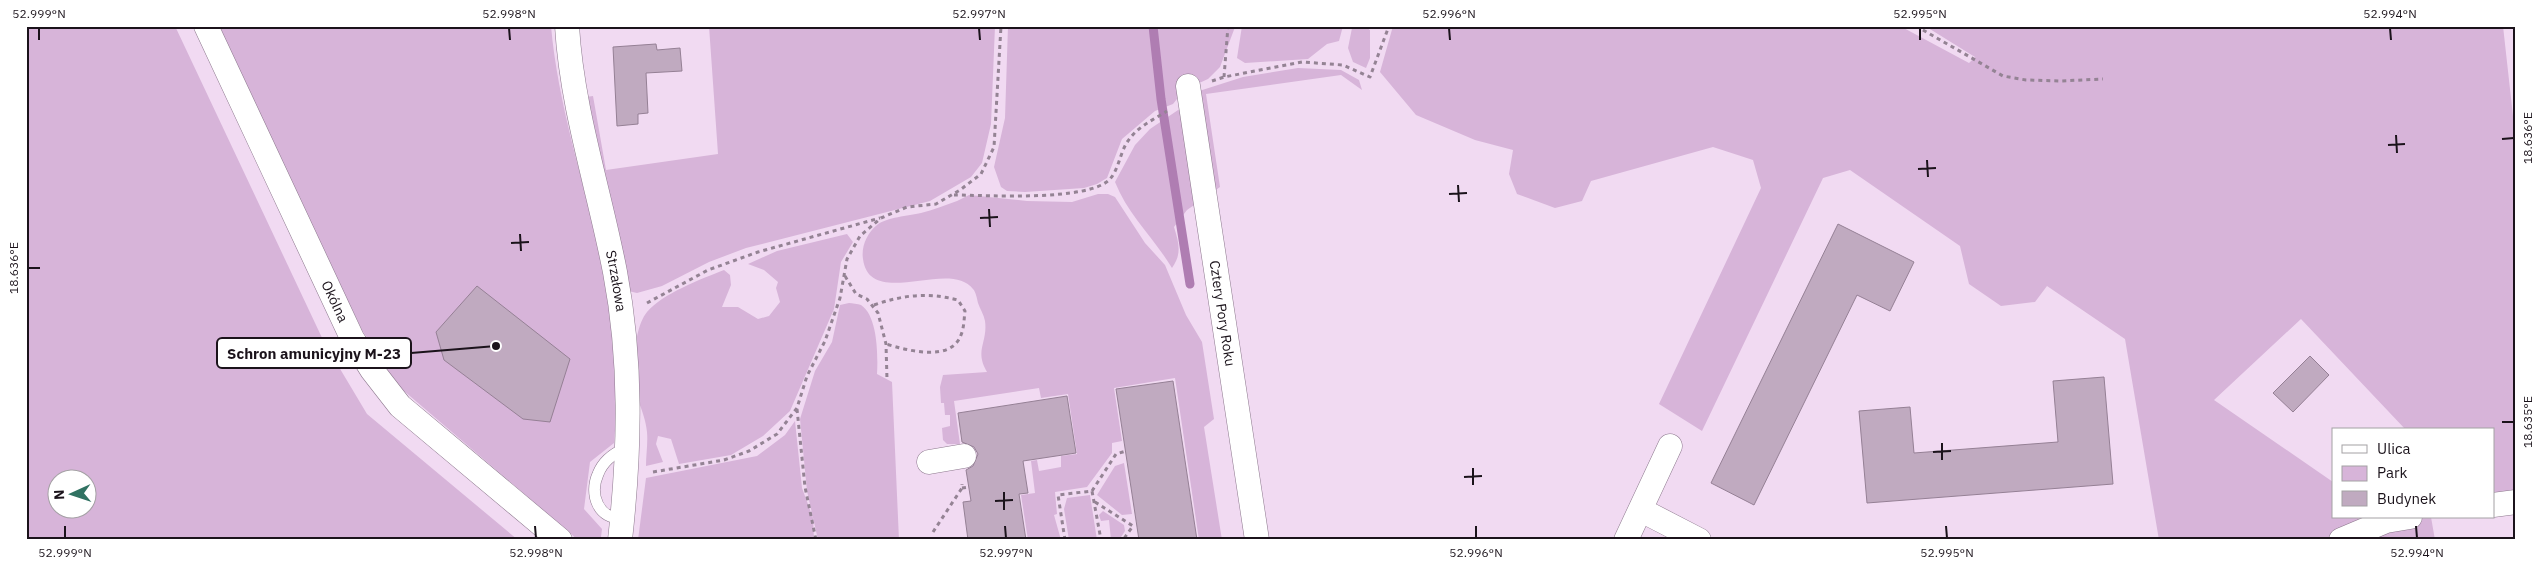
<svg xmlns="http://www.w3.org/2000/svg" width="2542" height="566" viewBox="0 0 2542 566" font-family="'IBM Plex Sans',sans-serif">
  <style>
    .green { fill: #d7b4d9; fill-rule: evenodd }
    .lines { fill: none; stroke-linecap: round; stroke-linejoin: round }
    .stream { stroke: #af7db2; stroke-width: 9 }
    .building { fill: #c0aac0; stroke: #958095 }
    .service-casing { stroke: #8c788d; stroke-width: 12 }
    .minor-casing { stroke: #8c788d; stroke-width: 25 }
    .path { stroke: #948394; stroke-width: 3; stroke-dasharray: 4 4; stroke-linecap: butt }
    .service { stroke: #fff; stroke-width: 11 }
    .minor { stroke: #fff; stroke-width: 24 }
    .ticks { fill: none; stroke: #1b131b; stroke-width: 2 }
    .labels { text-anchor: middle; stroke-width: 5; stroke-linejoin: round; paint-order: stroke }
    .street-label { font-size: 14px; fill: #1b131b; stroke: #fff }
    .leader { fill: none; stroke: #1b131b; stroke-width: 2 }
    .callout-dot { fill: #1b131b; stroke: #fff; stroke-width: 2 }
    .callout { fill: #fff; stroke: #1b131b; stroke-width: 2 }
    .callout-label { font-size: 15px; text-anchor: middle; font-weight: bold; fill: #1b131b }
    .neatline { fill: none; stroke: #1b131b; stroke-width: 2 }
    .ticks-label { font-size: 12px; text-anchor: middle; fill: #1b131b }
  </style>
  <rect width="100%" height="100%" fill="#f1daf2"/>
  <path class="green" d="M26,26H175L324,342L367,414L518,540H26ZM58,478H88V508H58Z
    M215,26H551C561,138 608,244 618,356C621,384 616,415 614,443L590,462L584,509L602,529L601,537L597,540H578L397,385L362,330Z
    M709,26H995L991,124L982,163L971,177L930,201L746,248L709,262L662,286L637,293L628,291L586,97L593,96L606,170L718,154Z
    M1008,26H1235V27L1220,67L1208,79L1184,90L1173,104L1155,111L1122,139L1107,178L1097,184L1084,188L1025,192L1007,191L1001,187L994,167L1005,118Z
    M1242,26H1343L1339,41L1327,44L1308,59L1245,63L1237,58Z
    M1356,26H1364L1370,30V58L1366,68L1353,62L1348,48L1352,28Z
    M1393,26H1900L1969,63L1975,57L1925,26H2503L2516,143V491L2493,494V430H2406L2301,319L2214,400L2333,482V517H2431L2435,540H2159L2125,339L2047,286L2035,302L2001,306L1969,284L1960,246L1850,170L1823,178L1702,431L1659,404L1761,188L1753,160L1713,147L1591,181L1582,201L1555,208L1517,194L1509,174L1513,150L1475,140L1416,115L1380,72Z
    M1298,68L1341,70L1359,80L1362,90L1341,75L1206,94L1220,187L1187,210L1174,227C1179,243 1182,254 1172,268C1154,238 1128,215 1115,182L1135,145L1150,129L1184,106L1196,92L1243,77Z
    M1098,194H1108L1115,197L1145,243L1165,265L1186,315L1202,342L1214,419L1204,427L1222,540H1199L1175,378L1114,388L1122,441L1112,443V453L1087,487L1055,492L1057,514L1054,515L1061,540H1028L1021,495L1035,493L1031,461L1037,460L1039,471L1061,467V456L1077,454L1068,394L1041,398L1039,388L954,401L960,444H947L943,440L942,428L950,426V415H945L944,403H941L940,387L943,375L987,372C974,350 988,343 985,321C984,315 980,309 978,303C977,299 976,292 973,289C950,258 870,310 863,259C861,247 867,233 877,225C887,217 908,216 921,213C933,210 945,205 957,201L969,195L1027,201L1072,202Z
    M847,234L853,242L841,262L834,309L790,411L763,436L731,455L679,464L671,439L658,436L656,444L663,462L646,466C646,455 648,443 647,432C646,421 642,411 639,402C632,381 632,330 647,312C662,294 701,279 724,270L730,275L731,285L722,307H738L758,319L769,316L780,302L776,288L778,282L764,270L748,264L777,251Z
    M849,303C852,303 858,304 861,305C878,316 878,357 877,374L892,382L899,540H818L807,491L800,419L815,371L832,342L840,305Z
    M795,421L802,488L813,518L814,540H638L646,478L757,456L785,435Z
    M1124,463L1132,514L1122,515L1097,495L1115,466Z
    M1090,495L1097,540H1069L1064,509L1067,498Z
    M1103,511L1124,525L1125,531L1119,540H1111L1109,520L1101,521L1099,515Z"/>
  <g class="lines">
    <path class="stream" d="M1153,26L1161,99L1190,284"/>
  </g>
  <path class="building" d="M656,44L657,50L680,48L682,71L646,73L648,113L638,114V124L617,126L613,47Z
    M1838,224L1914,262L1890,311L1857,295L1754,505L1711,483Z
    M477,286L570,359L550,422L523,419L444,360L436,332Z
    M2310,356L2329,375L2293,412L2273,393Z
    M2104,377L2113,484L1867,503L1859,411L1910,407L1914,453L2058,442L2053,381Z
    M1173,381L1197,540H1139L1116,389Z
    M1067,396L1076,453L1023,461L1028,493L1019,494L1026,540H968L963,502L971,501L966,470L973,466L978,454L974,447L962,442L958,413Z"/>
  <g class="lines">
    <g class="service-casing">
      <path id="service" d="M623,518C598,520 589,494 598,474C603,461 614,453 626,448"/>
    </g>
    <g class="minor-casing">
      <g id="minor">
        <path id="s1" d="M206,26L352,338L372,370L400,406L560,540"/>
        <path id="s2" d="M567,26C572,110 599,189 615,272C632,361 630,450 620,540"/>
        <path id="s3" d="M1188,86L1257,540"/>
        <path d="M929,462L964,456"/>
        <path d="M2493,505L2516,502"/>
        <path d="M1641,510L1699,540"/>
        <path d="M1626,540L1670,446"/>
        <path d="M2341,540L2386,521L2410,517"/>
      </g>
    </g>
    <path class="path" d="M1916,26L2003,76L2026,80L2061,81L2103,79
      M1224,77L1228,26
      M1212,81L1224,77L1302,62L1343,65L1370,77L1389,26
      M954,195C986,195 1089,202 1110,179C1119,169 1120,152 1128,141C1137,127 1153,120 1167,111
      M845,276L856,294L867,299L878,313L886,344L887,380
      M647,303L708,270L758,252L880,218
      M874,305C903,295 927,292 958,300L965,311C964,319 964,328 961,335C951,363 906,350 886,344
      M797,409L805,487L816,540
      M653,472L724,460L749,451L777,434L797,408L807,376L825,341L840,298L847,259L860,236L881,218L907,207L936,204L960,190L981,174L994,147L1001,26
      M962,488L969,487
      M1092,491L1116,454L1126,451
      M1095,502L1133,526L1123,540
      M933,532L962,488V484
      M934,539L936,540
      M1065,540L1058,495L1092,491L1101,540"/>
    <use href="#service" class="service"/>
    <use href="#minor" class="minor"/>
  </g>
  <path class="ticks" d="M39,28V40M509,28L510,40M979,28L980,40M1449,28L1450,40M1920,28V40M2390,28L2391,40M2396,135L2397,153M2502,139L2514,138M2388,145L2405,144M1927,160L1928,177M1918,169L1936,168M1458,185L1459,202M1449,194L1467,193M989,209L990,227M980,218L998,217M520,234L521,251M511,243L529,242M28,268H40M2502,422H2514M1942,443V460M1933,452L1951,451M1473,468V485M1464,477L1482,476M1004,492V510M995,501L1013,500M65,526V538M535,526L536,538M1005,526L1006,538M1476,526V538M1946,526L1947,538M2416,526L2417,538"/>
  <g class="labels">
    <g class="street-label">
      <text dy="5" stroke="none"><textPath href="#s2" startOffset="260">Strzałowa</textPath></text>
      <text dy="5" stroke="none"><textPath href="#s1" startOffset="304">Okólna</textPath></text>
      <text dy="5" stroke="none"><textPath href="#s3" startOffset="230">Cztery Pory Roku</textPath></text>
    </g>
  </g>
  <path class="leader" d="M496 346L411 353"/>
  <circle class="callout-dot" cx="496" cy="346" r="5"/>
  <rect class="callout" x="217" y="338" width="194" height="30" rx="5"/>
  <g class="callout-label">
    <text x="314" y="359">Schron amunicyjny M-23</text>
  </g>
  <rect width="2542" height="566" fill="none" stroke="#ffffff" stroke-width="55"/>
  <rect x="2332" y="428" width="162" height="90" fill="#ffffff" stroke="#a4a1a4"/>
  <rect x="2342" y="445" width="25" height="8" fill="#ffffff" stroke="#a4a1a4"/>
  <text x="2377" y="454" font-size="15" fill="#1b131b">Ulica</text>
  <rect x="2342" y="466" width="25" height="15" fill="#d7b4d9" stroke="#a4a1a4"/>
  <text x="2377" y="478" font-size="15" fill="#1b131b">Park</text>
  <rect x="2342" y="491" width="25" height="15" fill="#c0aac0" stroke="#a4a1a4"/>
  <text x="2377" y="504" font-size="15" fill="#1b131b">Budynek</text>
  <g transform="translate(72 494) rotate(267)"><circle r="24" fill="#ffffff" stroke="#a4a1a4"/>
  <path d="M0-4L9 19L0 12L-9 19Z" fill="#307262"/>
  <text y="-8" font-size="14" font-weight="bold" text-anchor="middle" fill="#1b131b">N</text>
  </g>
  <rect x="28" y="28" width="2486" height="510" class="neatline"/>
  <g class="ticks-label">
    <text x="39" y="18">52.999°N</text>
    <text x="509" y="18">52.998°N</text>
    <text x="979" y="18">52.997°N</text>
    <text x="1449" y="18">52.996°N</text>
    <text x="1920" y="18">52.995°N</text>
    <text x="2390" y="18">52.994°N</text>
    <text transform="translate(2528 138) rotate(-90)" y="4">18.636°E</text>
    <text transform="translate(14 268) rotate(-90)" y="4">18.636°E</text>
    <text transform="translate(2528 422) rotate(-90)" y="4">18.635°E</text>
    <text x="65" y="557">52.999°N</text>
    <text x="536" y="557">52.998°N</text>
    <text x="1006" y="557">52.997°N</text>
    <text x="1476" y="557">52.996°N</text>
    <text x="1947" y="557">52.995°N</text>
    <text x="2417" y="557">52.994°N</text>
  </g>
</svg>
